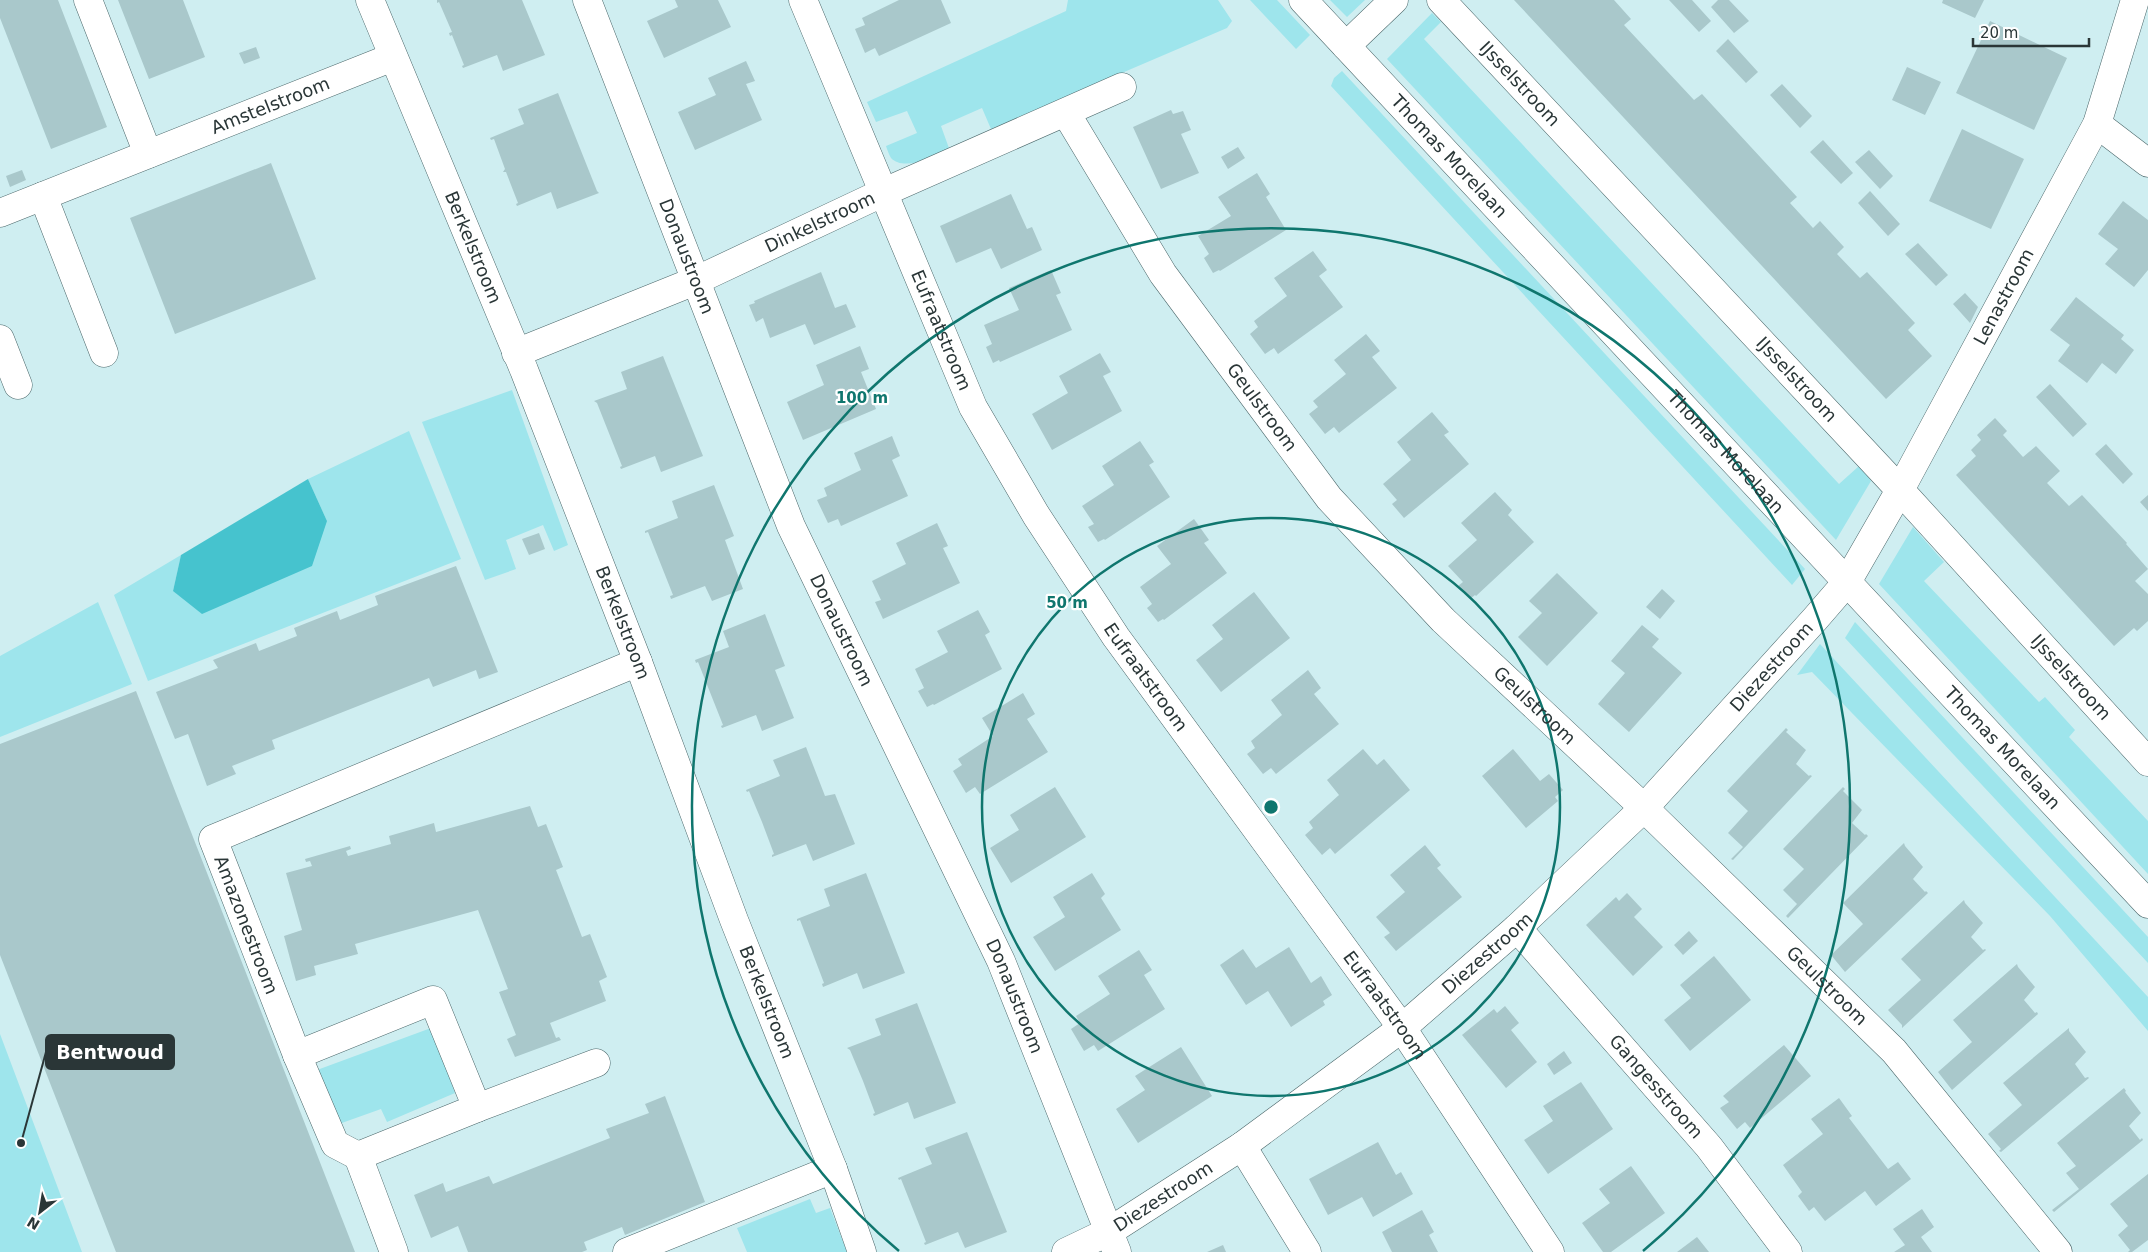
<svg xmlns="http://www.w3.org/2000/svg" width="2148" height="1252" viewBox="0 0 2148 1252" font-family="'DejaVu Sans',sans-serif">
  <style>
    .green { fill: #9ee5ec }
    .forest { fill: #46c3ce }
    .building { fill: #a9c8cb }
    .lines { fill: none; stroke-linecap: round; stroke-linejoin: round }
    .minor-casing { stroke: #4c686b; stroke-width: 29 }
    .minor { stroke: #fff; stroke-width: 28 }
    .ring { fill: none; stroke: #0f766e; stroke-width: 2.5 }
    .labels { text-anchor: middle; stroke-width: 4.5; stroke-linejoin: round; paint-order: stroke }
    .street-label { font-size: 18px; fill: #2a3637; stroke: #fff }
    .centre { fill: #0f766e; stroke: #fff; stroke-width: 2.5 }
    .ring-label { font-size: 15px; text-anchor: middle; font-weight: bold; fill: #0f766e; stroke: #fff; stroke-width: 4.5; stroke-linejoin: round; paint-order: stroke }
    .leader { fill: none; stroke: #2a3637; stroke-width: 2 }
    .callout-dot { fill: #2a3637; stroke: #fff; stroke-width: 2 }
    .callout { fill: #2a3637; stroke: #2a3637; stroke-width: 2 }
    .callout-label { font-size: 19px; text-anchor: middle; font-weight: bold; fill: #fff }
  </style>
  <rect width="100%" height="100%" fill="#cfeef1"/>
  <path class="green" d="M1068,0H1218L1232,21L1227,28L991,129L982,108L941,126L950,151C935,156 904,172 891,158C889,155 887,149 886,146L917,133L907,111L876,122L867,102L1066,11Z
    M1250,0H1277L1310,35L1296,49Z
    M1330,0H1365L1347,17Z
    M1432,13L1441,22L1424,39L1839,484L1859,466L1871,481L1836,540L1387,59Z
    M1342,71L1805,569L1792,585L1331,86L1334,78Z
    M512,390L568,545L554,551L543,525L506,540L516,569L485,580L422,422Z
    M409,431L461,559L148,681L114,595L181,555L173,591L327,521L308,479Z
    M1913,527L1944,562L1924,581L2039,702L2045,697L2075,730L2069,737L2148,821V874L1879,584Z
    M98,602L132,684L0,737V656Z
    M1855,622L2148,937V963L1845,638Z
    M1820,644L2148,997V1031L2050,916L1812,672L1797,675Z
    M431,1028L455,1093L387,1122L381,1109L339,1124L317,1070Z
    M0,1034L82,1252H0Z
    M810,1199L816,1213L830,1208L847,1252H747L737,1228Z"/>
  <path class="forest" d="M308,479L327,521L312,566L202,614L173,591L181,555Z"/>
  <path class="building" d="M0,0H58L107,127L51,149L0,18Z
    M118,0H183L205,57L149,79Z
    M437,0H522L545,55L503,71L497,55L463,68L462,66L464,65L452,35L450,36L449,33L452,32L439,2L437,3Z
    M675,0H718L731,27L664,58L647,21L678,7Z
    M899,0H941L951,23L879,56L875,48L865,53L855,29L865,25L862,18Z
    M1514,0H1614L1631,19L1624,25L1694,100L1702,94L1797,197L1790,203L1813,228L1820,221L1844,247L1837,254L1860,278L1867,272L1915,323L1908,330L1932,356L1886,399Z
    M1669,0H1692L1711,21L1699,32Z
    M1718,0H1729L1749,21L1734,33L1711,7Z
    M1943,0H1984L1975,18L1942,3Z
    M1990,21L2067,58L2034,130L1956,93Z
    M1728,39L1758,72L1746,83L1716,51Z
    M256,47L260,58L244,64L239,53Z
    M746,61L755,81L746,84L762,120L695,150L678,112L716,95L708,78Z
    M1907,67L1941,82L1925,115L1892,100Z
    M1782,84L1812,116L1800,128L1770,95Z
    M558,93L597,191L599,193L557,209L551,192L517,206L516,204L518,203L506,172H503L505,169L494,139L491,140L490,138L524,124L518,109Z
    M1171,110L1173,114L1183,111L1191,130L1181,134L1199,173L1161,189L1133,127Z
    M1962,129L2024,159L1991,229L1929,201Z
    M1823,140L1853,173L1841,184L1810,152Z
    M1238,147L1245,158L1228,169L1221,157Z
    M1869,150L1893,176L1880,189L1855,162Z
    M271,163L316,279L175,334L130,218Z
    M22,170L26,180L10,187L6,176Z
    M1257,173L1270,194L1266,197L1286,230L1220,271L1219,270L1213,273L1204,258L1209,254L1198,236L1231,216L1218,197Z
    M1870,191L1900,224L1888,236L1858,203Z
    M1011,194L1027,229L1032,227L1042,250L1001,269L991,248L956,263L940,226Z
    M2123,201L2148,220V270L2134,287L2105,264L2118,249L2098,234Z
    M1918,243L1948,275L1936,286L1905,254Z
    M1313,251L1327,270L1319,276L1343,307L1278,354L1274,348L1265,354L1250,334L1258,327L1254,321L1287,296L1274,278Z
    M1051,270L1061,293L1056,295L1072,330L1000,362L999,360L993,363L986,347L992,344L984,325L1019,310L1009,288Z
    M821,272L835,308L846,304L856,327L814,345L805,324L770,338L763,318L756,322L749,305L755,303L754,301Z
    M1965,293L1978,307L1970,323L1953,304Z
    M2076,297L2124,335L2121,339L2134,350L2116,374L2102,363L2087,383L2058,361L2070,345L2050,330Z
    M1366,334L1380,351L1372,357L1397,388L1339,433L1334,427L1325,434L1309,414L1318,407L1313,401L1346,374L1334,360Z
    M860,346L869,369L861,372L876,409L803,440L787,402L824,385L816,365Z
    M1100,353L1111,372L1103,376L1122,411L1052,450L1032,414L1068,393L1059,376Z
    M663,356L703,456L661,472L655,456L621,469L620,467L622,466L597,403L594,401L627,389L621,372Z
    M2050,384L2087,424L2073,437L2036,397Z
    M1432,412L1449,432L1444,435L1469,464L1404,518L1392,504L1397,500L1383,484L1411,460L1397,442Z
    M1995,418L2007,431L2003,435L2023,457L2036,446L2060,471L2047,483L2069,506L2082,495L2127,543L2126,544L2148,569L2135,581L2148,594V621L2137,631L2134,628L2114,646L1956,475L1976,456L1971,450L1981,440L1977,435Z
    M892,436L900,456L892,460L908,496L841,526L838,519L828,523L817,500L827,496L824,488L861,470L854,453Z
    M1140,441L1154,462L1149,465L1170,497L1105,540L1104,539L1098,542L1088,527L1094,524L1082,506L1114,485L1102,466Z
    M2106,444L2133,474L2123,484L2095,454Z
    M714,485L734,536L725,540L743,589L712,601L705,586L671,599L670,596L673,595L648,532L645,533V531L678,518L672,501Z
    M1495,492L1512,510L1508,515L1534,542L1476,596L1475,595L1470,599L1458,586L1463,582L1448,566L1477,540L1461,523Z
    M2148,495V511L2140,502Z
    M1194,519L1209,540L1204,543L1227,573L1164,620L1163,619L1158,622L1147,608L1152,604L1140,587L1171,564L1157,546Z
    M937,523L948,546L943,548L960,583L883,619L875,602L881,600L872,581L906,564L896,543Z
    M539,533L545,549L529,555L522,539Z
    M456,566L498,672L479,679L476,670L433,687L429,678L272,740L275,749L232,766L236,774L207,786L188,734L175,739L156,692L218,668L213,660L256,643L259,651L297,636L294,628L337,611L340,620L378,605L375,596Z
    M1557,573L1598,613L1547,666L1518,637L1542,613L1529,601Z
    M1662,589L1675,601L1660,619L1646,607Z
    M1254,592L1290,638L1221,692L1196,660L1223,639L1212,625Z
    M978,610L990,632L985,635L1002,669L934,705L933,704L927,707L918,691L924,688L915,669L948,652L937,631Z
    M765,614L785,666L775,670L794,718L762,731L756,715L722,728L721,726L723,725L698,662L696,663L695,660L729,647L723,631Z
    M1642,625L1659,639L1652,647L1682,673L1629,732L1598,704L1625,673L1611,661Z
    M1308,670L1321,688L1314,694L1339,724L1276,774L1271,768L1263,774L1247,754L1255,748L1251,741L1282,715L1271,700Z
    M136,691L355,1252H116L0,955V744Z
    M1023,693L1035,714L1027,719L1048,752L980,794L975,787L966,793L953,771L962,765L958,759L993,736L982,718Z
    M1786,728L1788,730L1786,732L1806,750L1796,764L1809,776L1810,775L1812,776L1733,860L1731,859L1743,847L1728,833L1748,811L1727,791Z
    M806,747L825,796L835,794L855,844L813,861L806,844L772,857V855L774,854L762,822L749,791L747,792L746,790L780,776L773,760Z
    M1363,749L1377,765L1384,759L1410,790L1335,854L1330,848L1322,855L1305,835L1313,828L1309,822L1339,795L1327,780Z
    M1513,749L1540,781L1549,774L1563,790L1555,797L1558,801L1526,828L1482,776Z
    M1055,787L1086,837L1011,883L990,848L1019,830L1010,815Z
    M1843,787L1845,789L1843,791L1862,810L1852,823L1865,835L1866,834L1868,836L1788,918L1786,916L1797,904L1783,890L1804,869L1783,849Z
    M530,806L538,827L546,824L563,867L556,870L582,937L590,934L607,977L599,981L606,1001L550,1023L556,1038L559,1037L561,1040L515,1057L507,1039L516,1035L499,992L508,989L478,910L355,944L358,954L314,966L316,975L296,981L284,936L302,930L286,873L312,866L310,861L306,862L305,859L350,846L351,849L346,851L348,856L391,844L389,836L434,823L436,832Z
    M1904,843L1905,846L1923,867L1913,879L1925,892L1926,891L1928,893L1845,972L1831,955L1863,924L1843,903Z
    M1425,845L1441,865L1437,868L1462,897L1396,951L1384,937L1390,933L1376,917L1405,892L1390,875Z
    M866,873L905,973L863,989L857,973L823,987L822,984L824,983L800,920L797,921V919L830,906L824,889Z
    M1092,873L1105,894L1101,898L1121,930L1055,971L1033,937L1065,917L1053,897Z
    M1627,893L1642,909L1634,917L1663,947L1633,976L1586,925L1616,897L1619,901Z
    M1964,900L1965,903L1983,923L1971,937L1983,950L1985,949L1986,950L1902,1028V1025L1888,1010L1921,980L1901,959Z
    M1689,931L1698,941L1683,955L1674,945Z
    M1289,947L1311,983L1321,976L1332,995L1323,1001L1325,1005L1291,1027L1268,991L1246,1005L1220,965L1243,949L1256,968Z
    M1139,950L1152,970L1144,975L1165,1009L1098,1051L1094,1045L1084,1051L1071,1029L1080,1023L1076,1016L1110,994L1098,976Z
    M1714,956L1751,1000L1690,1051L1664,1020L1691,998L1680,985Z
    M2017,964L2018,967L2035,987L2024,1000L2035,1013L2037,1012L2038,1014L1952,1090L1938,1072L1972,1042L1953,1020Z
    M917,1003L956,1103L914,1119L908,1102L874,1116L873,1114L875,1113L863,1081L850,1050L847,1048L881,1035L875,1019Z
    M1505,1006L1519,1023L1511,1030L1537,1062L1506,1088L1462,1035L1494,1009L1497,1013Z
    M2069,1028V1031L2086,1052L2075,1064L2085,1078L2088,1077L2089,1078L2001,1152L1999,1151L2001,1149L1988,1134L2022,1105L2003,1083Z
    M1784,1045L1811,1076L1750,1128L1745,1122L1737,1129L1720,1108L1729,1102L1723,1096Z
    M1181,1047L1212,1096L1138,1143L1116,1109L1145,1090L1135,1076Z
    M1564,1051L1572,1063L1554,1075L1547,1064Z
    M1581,1082L1613,1129L1548,1174L1524,1140L1553,1121L1543,1106Z
    M2124,1088L2126,1091L2125,1092L2141,1113L2129,1126L2140,1140L2142,1138L2143,1140L2054,1212L2052,1210L2079,1189L2066,1173L2076,1166L2057,1143Z
    M665,1096L705,1202L625,1235L622,1227L584,1242L587,1250L582,1252H468L458,1226L431,1238L414,1195L443,1183L446,1192L489,1176L493,1184L610,1138L606,1129L649,1113L645,1104Z
    M1839,1098L1852,1116L1849,1118L1888,1169L1898,1162L1911,1179L1876,1206L1865,1191L1825,1221L1814,1207L1809,1211L1798,1196L1802,1192L1783,1165L1823,1134L1811,1119Z
    M967,1132L1007,1232L965,1248L958,1232L925,1245L924,1243L926,1242L901,1179L899,1180L898,1178L932,1164L925,1148Z
    M1378,1142L1396,1175L1401,1172L1413,1194L1373,1217L1362,1197L1328,1215L1309,1179Z
    M1631,1166L1665,1213L1611,1252H1603L1582,1223L1610,1203L1599,1189Z
    M2148,1174V1240L2132,1252H2128L2130,1250L2118,1235L2128,1226L2110,1204Z
    M1922,1209L1934,1227L1921,1237L1932,1252H1894L1905,1245L1893,1229Z
    M1422,1210L1434,1232L1429,1235L1438,1252H1392L1382,1232Z
    M1697,1237L1709,1252H1677Z
    M1223,1245L1226,1252H1207Z"/>
  <g class="lines">
    <g class="minor-casing">
      <g id="minor">
        <path d="M88,0L148,154"/>
        <path id="s1" d="M370,0L524,370L638,662L734,920L833,1169L862,1252"/>
        <path id="s2" d="M587,0L791,526L1001,961L1117,1252"/>
        <path id="s3" d="M803,0L973,407L1036,515L1116,637L1402,1028L1550,1252"/>
        <path id="s4" d="M1303,0L2148,904"/>
        <path id="s5" d="M1441,0L1900,490L2148,762"/>
        <path d="M1346,46L1394,0"/>
        <path id="s6" d="M1066,113L1163,274L1329,498L1443,620L1644,808L1894,1051L2058,1252"/>
        <path d="M2097,124L2148,163"/>
        <path d="M43,196L104,353"/>
        <path id="s7" d="M0,213L393,57"/>
        <path d="M0,339L18,385"/>
        <path id="s8" d="M516,353L695,281L882,193L1122,87"/>
        <path id="s9" d="M1517,928L1709,1147L1788,1252"/>
        <path d="M297,1055L335,1144L358,1156L394,1252"/>
        <path d="M477,1108L596,1063"/>
        <path d="M1242,1146L1307,1252"/>
        <path d="M358,1156L477,1108L433,1000L297,1055L213,839L638,662"/>
        <path d="M627,1252L833,1169"/>
        <path id="s10" d="M1066,1252L1110,1231L1242,1146L1402,1028L1517,928L1644,808L1815,619L1847,582L1900,490L2097,124L2135,0"/>
      </g>
    </g>
    <use href="#minor" class="minor"/>
  </g>
  <g class="ring">
    <circle cx="1271" cy="807" r="289"/>
    <path d="M899 1251A579 579 0 1 1 1643 1251"/>
  </g>
  <g class="labels">
    <g class="street-label">
      <text dy="6" stroke="none"><textPath href="#s5" startOffset="115">IJsselstroom</textPath></text>
      <text dy="6" stroke="none"><textPath href="#s7" startOffset="291">Amstelstroom</textPath></text>
      <text dy="6" stroke="none"><textPath href="#s4" startOffset="214">Thomas Morelaan</textPath></text>
      <text dy="6" stroke="none"><textPath href="#s8" startOffset="331">Dinkelstroom</textPath></text>
      <text dy="6" stroke="none"><textPath href="#s1" startOffset="268">Berkelstroom</textPath></text>
      <text dy="6" stroke="none"><textPath href="#s2" startOffset="275">Donaustroom</textPath></text>
      <text dy="6" stroke="none"><textPath href="#s10" startOffset="1361">Lenastroom</textPath></text>
      <text dy="6" stroke="none"><textPath href="#s3" startOffset="358">Eufraatstroom</textPath></text>
      <text dy="6" stroke="none"><textPath href="#s5" startOffset="520">IJsselstroom</textPath></text>
      <text dy="6" stroke="none"><textPath href="#s6" startOffset="354">Geulstroom</textPath></text>
      <text dy="6" stroke="none"><textPath href="#s4" startOffset="619">Thomas Morelaan</textPath></text>
      <text dy="6" stroke="none"><textPath href="#s1" startOffset="672">Berkelstroom</textPath></text>
      <text dy="6" stroke="none"><textPath href="#s2" startOffset="680">Donaustroom</textPath></text>
      <text dy="6" stroke="none"><textPath href="#s10" startOffset="922">Diezestroom</textPath></text>
      <text dy="6" stroke="none"><textPath href="#s3" startOffset="762">Eufraatstroom</textPath></text>
      <text dy="6" stroke="none"><textPath href="#s5" startOffset="925">IJsselstroom</textPath></text>
      <text dy="6" stroke="none"><textPath href="#s6" startOffset="759">Geulstroom</textPath></text>
      <text dy="6" stroke="none"><textPath href="#s4" startOffset="1024">Thomas Morelaan</textPath></text>
      <text transform="translate(246 925) rotate(69)" y="6">Amazonestroom</text>
      <text dy="6" stroke="none"><textPath href="#s10" startOffset="518">Diezestroom</textPath></text>
      <text dy="6" stroke="none"><textPath href="#s6" startOffset="1164">Geulstroom</textPath></text>
      <text dy="6" stroke="none"><textPath href="#s2" startOffset="1085">Donaustroom</textPath></text>
      <text dy="6" stroke="none"><textPath href="#s1" startOffset="1078">Berkelstroom</textPath></text>
      <text dy="6" stroke="none"><textPath href="#s3" startOffset="1168">Eufraatstroom</textPath></text>
      <text dy="6" stroke="none"><textPath href="#s9" startOffset="211">Gangesstroom</textPath></text>
      <text dy="6" stroke="none"><textPath href="#s10" startOffset="112">Diezestroom</textPath></text>
    </g>
  </g>
  <circle cx="1271" cy="807" r="8" class="centre"/>
  <g class="ring-label">
    <text x="862" y="403">100 m</text>
    <text x="1067" y="608">50 m</text>
  </g>
  <path class="leader" d="M21 1143L46 1052"/>
  <circle class="callout-dot" cx="21" cy="1143" r="5"/>
  <rect class="callout" x="46" y="1035" width="128" height="34" rx="5"/>
  <g class="callout-label">
    <text x="110" y="1059">Bentwoud</text>
  </g>
  <g transform="translate(40 1212) rotate(211)" stroke="#ffffff" stroke-width="4" paint-order="stroke">
  <path d="M0-4L9 19L0 12L-9 19Z" fill="#2a3637"/>
  <text y="-8" font-size="14" font-weight="bold" text-anchor="middle" fill="#2a3637">N</text>
  </g>
  <path d="M1973 38v8h116v-8" fill="none" stroke="#2a3637" stroke-width="2.5"/>
  <text x="1980" y="38" font-size="15" fill="#2a3637" stroke="#ffffff" stroke-width="4" paint-order="stroke">20 m</text>
</svg>
